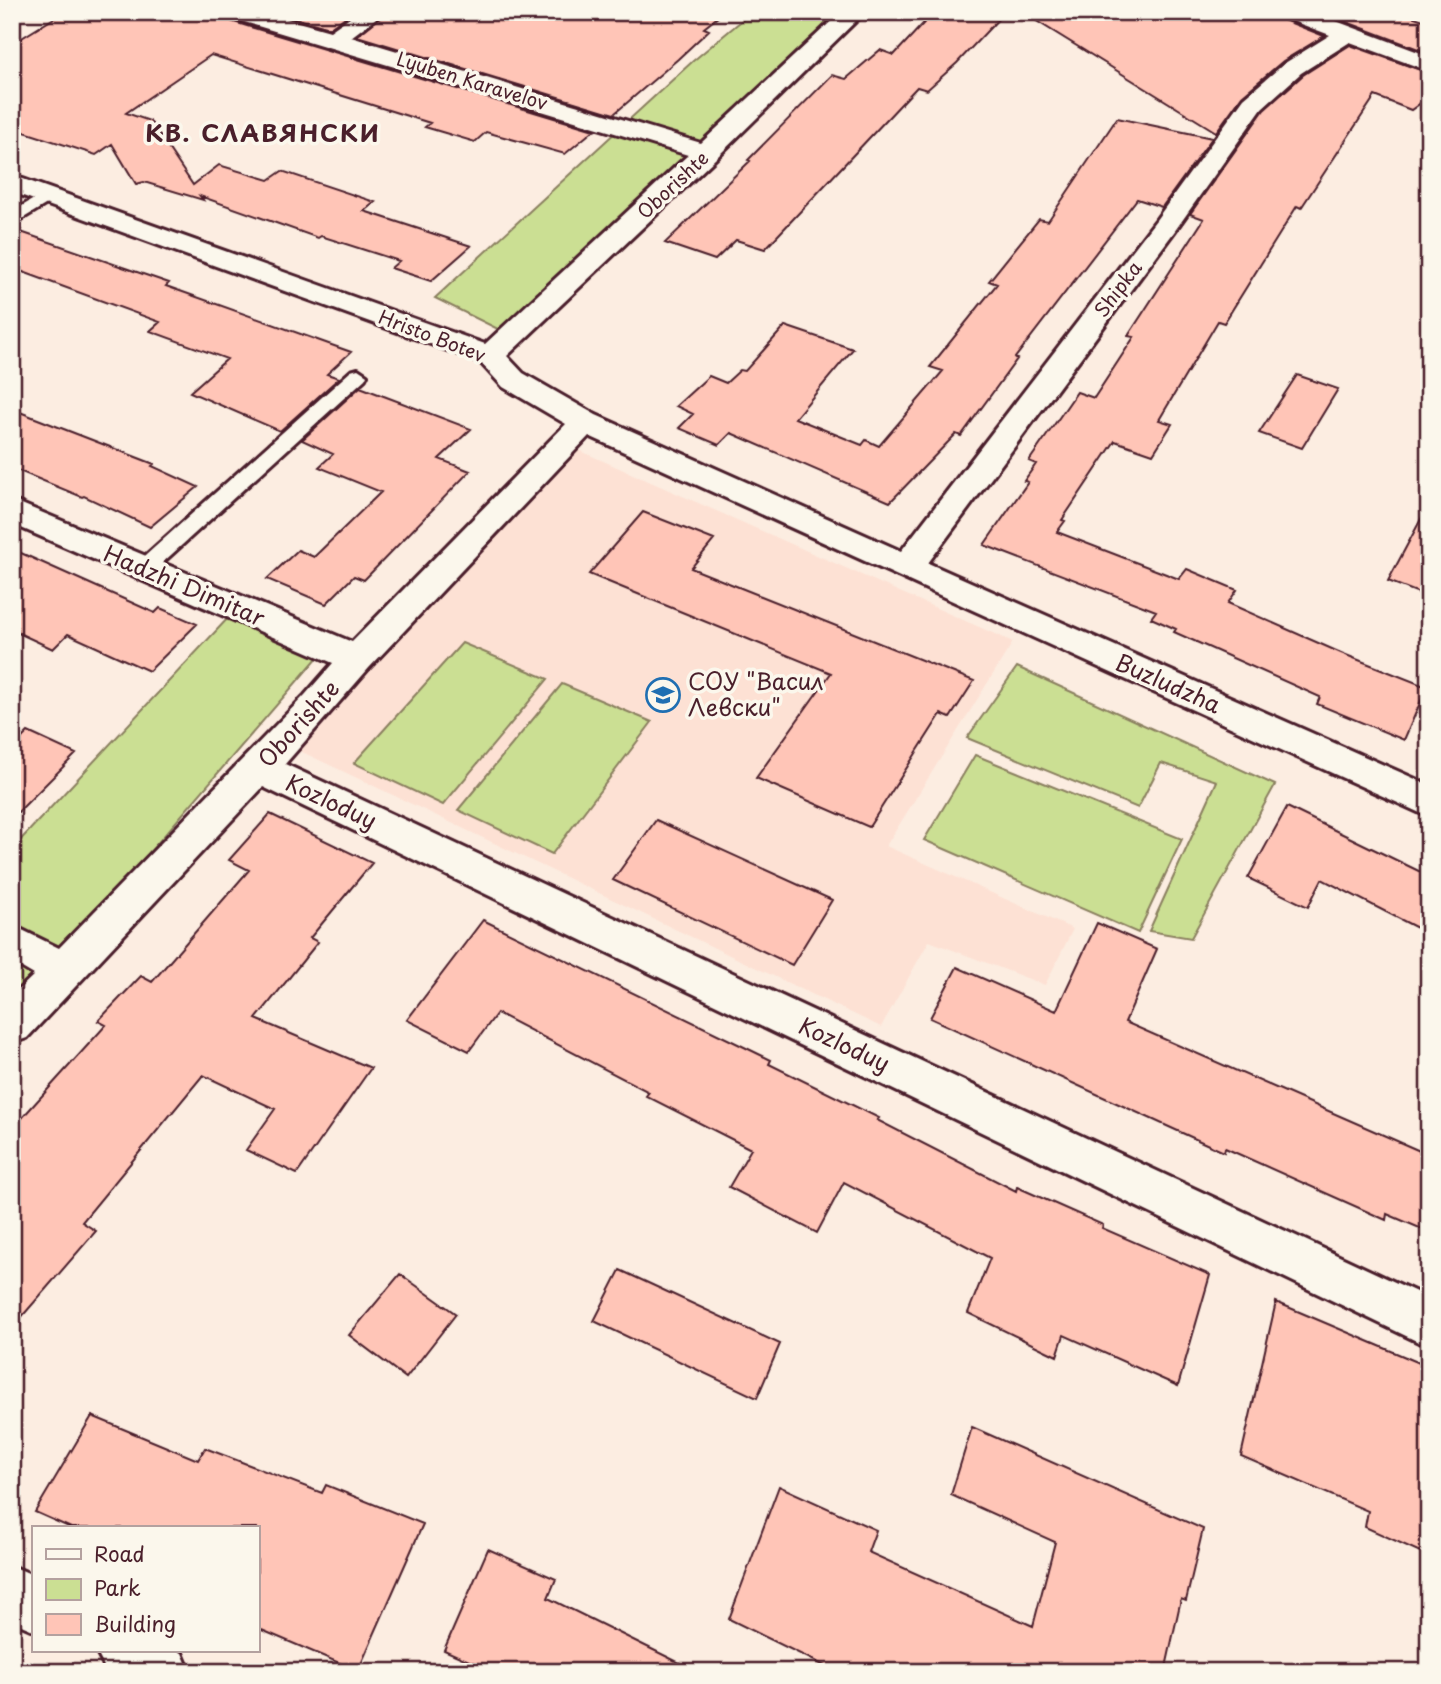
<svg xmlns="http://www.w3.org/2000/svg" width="1441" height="1684" viewBox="0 0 1441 1684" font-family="'Playpen Sans',sans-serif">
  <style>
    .built { fill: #fde1d4 }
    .green { fill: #cbdf93; stroke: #8a7f5f; stroke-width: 2 }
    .building { fill: #ffc5b7; stroke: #4a1f2b; stroke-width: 2 }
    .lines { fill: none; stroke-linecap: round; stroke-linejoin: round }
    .service-casing { stroke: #4a1f2b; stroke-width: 6 }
    .minor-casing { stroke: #4a1f2b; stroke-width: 6 }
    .service { fill: #fbf7ec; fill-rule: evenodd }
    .minor { fill: #fbf7ec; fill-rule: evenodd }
    .labels { text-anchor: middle; stroke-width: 7; stroke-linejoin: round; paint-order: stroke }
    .far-street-label { font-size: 19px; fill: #4a1f2b; stroke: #fbf7ec }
    .street-label { font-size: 23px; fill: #4a1f2b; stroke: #fbf7ec }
    .poi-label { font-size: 23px; fill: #4a1f2b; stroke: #fbf7ec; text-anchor: start }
    .far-district-label { font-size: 24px; font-weight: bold; letter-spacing: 2px; fill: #4a1f2b; stroke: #fbf7ec }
  </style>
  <rect width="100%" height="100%" fill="#fcede1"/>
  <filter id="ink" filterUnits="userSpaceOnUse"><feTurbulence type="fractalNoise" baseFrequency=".0143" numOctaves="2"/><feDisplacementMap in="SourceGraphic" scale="14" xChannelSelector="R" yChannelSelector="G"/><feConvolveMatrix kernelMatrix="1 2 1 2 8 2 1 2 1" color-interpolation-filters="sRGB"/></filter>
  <g filter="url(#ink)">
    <path class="built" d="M576,449L1013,642L886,846L1073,929L1045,985L929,941L881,1027L296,749Z"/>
    <path class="green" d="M752,12H857L512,336L435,298L693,61Z
      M229,617L318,657L12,1012V849Z
      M462,643L548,679L443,805L354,763Z
      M1017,667L1275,785L1191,938L1149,931L1217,781L1161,763L1138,808L967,738Z
      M562,684L652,722L552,854L458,810Z
      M975,755L1182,839L1138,933L924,840Z"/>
    <path class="building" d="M64,12H223L227,20L594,130L565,154L486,132L475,142L425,127L430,123L211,55L126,113L150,121L193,185L219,165L269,180L282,171L375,202L364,211L471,246L431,281L391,268L399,261L321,236L318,238L200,196L203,200L144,182L136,184L112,144L96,155L12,128V44Z
      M273,12H352L330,28Z
      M387,12H724L704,28L709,30L678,59L614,114L357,36Z
      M934,12H1005L957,63L927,90L917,87L765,249L736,240L715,260L665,243L750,161L748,160L832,75L846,79L880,50L894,55Z
      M1022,12H1277L1281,19L1324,36L1283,61L1242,96L1216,132Z
      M1320,12H1400L1429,22V53Z
      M1350,45L1429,73V97L1411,110L1375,96L1301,208L1297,206L1224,323L1218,321L1159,420L1172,424L1153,454L1115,441L1062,520L1065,521L1057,532L1179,579L1187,569L1237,590L1228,603L1341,653L1427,687L1404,740L1317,704L1320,697L1174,632L1176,629L1151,618L1156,611L984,545L1028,482L1024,481L1036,464L1029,461L1077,392L1094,398L1134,337L1128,336L1204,219L1190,214L1264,110L1303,75Z
      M1117,118L1212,138L1162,207L1137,199L1015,358L1017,359L961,436L956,434L890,502L731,433L719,445L679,428L693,414L676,406L709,376L726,383L740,370L745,371L785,326L853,349L795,418L862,445L866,440L879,446L943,371L930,367L997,284L989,281L1039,219L1048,221Z
      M12,229L169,283L166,286L351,352L327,374L339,378L280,431L190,392L227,359L150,331L160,322L12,268Z
      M1297,375L1338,389L1302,448L1259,433Z
      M360,387L471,429L439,459L470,471L364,580L354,576L326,604L267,579L298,550L314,557L381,492L319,467L333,454L302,440Z
      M12,409L154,464L152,466L198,487L150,527L84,496L82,497L12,468Z
      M1429,504V597L1388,581Z
      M643,512L714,540L691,568L974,681L950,718L941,714L869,827L756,778L831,673L589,574Z
      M12,549L155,613L160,608L197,624L149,671L68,634L53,649L12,630Z
      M28,732L76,754L12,818V748Z
      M1287,807L1429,876V934L1322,879L1308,907L1248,878Z
      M270,814L372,863L310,938L318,942L256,1019L371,1068L297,1174L246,1150L275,1109L203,1075L82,1222L96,1231L12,1328V1129L106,1025L98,1021L141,976L152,982L249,870L229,860Z
      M656,820L832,900L792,965L613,880Z
      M483,920L771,1060L769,1064L879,1118L877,1120L1016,1191L1017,1187L1103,1225L1102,1228L1210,1275L1178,1386L1064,1335L1057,1356L968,1313L990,1258L844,1182L817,1233L729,1187L751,1149L646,1096L649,1092L497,1013L469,1051L407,1020Z
      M1097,923L1157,949L1125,1022L1429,1155V1232L1387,1214L1386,1220L1225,1148L1224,1152L930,1018L957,967L1056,1011Z
      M620,1270L780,1344L757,1398L594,1321Z
      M400,1274L456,1314L406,1378L349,1335Z
      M1276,1302L1429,1367V1556L1365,1527L1368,1511L1241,1456Z
      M92,1416L198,1460L205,1448L322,1493L326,1485L423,1524L358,1671L257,1628V1528H71L35,1512Z
      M972,1427L1203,1529L1186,1601L1181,1599L1165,1672H837L729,1619L779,1486L876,1530L868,1552L1033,1626L1055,1542L951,1495Z
      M488,1549L556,1579L548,1598L698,1672H494L444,1650Z"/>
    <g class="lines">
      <g class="service-casing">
        <path id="service" d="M49,190L57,195L55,199L12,225V212Z
          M358,369L367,375L365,379L150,574L143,576L136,574L132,569L136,564L351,371Z"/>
      </g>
      <g class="minor-casing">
        <path id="minor" d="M225,12H262L330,31L357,12H384L351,37L701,143L841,12H865L716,158L507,356L523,373L596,415L901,551L1156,220L1244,98L1285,63L1330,35L1282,17L1279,12H1312L1429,56V71L1350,42L1301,73L1262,108L1174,232L928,563L1429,785V817L589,436L369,668L285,764L1429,1298V1347L263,787L27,1038L12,1043V996L34,975L12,962V925L59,948L305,695L333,663L12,524V500L352,642L566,424L503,387L480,362L12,192V175L485,344L688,155L228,17Z
          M12,1566L33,1575V1630L12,1621Z
          M96,1651H178L182,1653L190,1672H107Z"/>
      </g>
      <use href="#service" class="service"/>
      <use href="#minor" class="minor"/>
    </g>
  </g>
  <defs>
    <g id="school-ring" transform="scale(1.75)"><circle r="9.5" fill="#fbf7ec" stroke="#1f6fb2" stroke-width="1.5"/><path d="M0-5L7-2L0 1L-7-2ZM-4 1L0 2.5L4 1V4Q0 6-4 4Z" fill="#1f6fb2"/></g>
  </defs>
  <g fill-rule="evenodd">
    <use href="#school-ring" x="663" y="695"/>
  </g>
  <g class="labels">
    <g class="far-street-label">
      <text transform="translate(472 81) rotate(17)" y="7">Lyuben Karavelov</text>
      <text transform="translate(673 185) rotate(-43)" y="7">Oborishte</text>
      <text transform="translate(1118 289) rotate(-53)" y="7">Shipka</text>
      <text transform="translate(432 336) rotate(21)" y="7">Hristo Botev</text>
    </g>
    <g class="street-label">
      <text transform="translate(184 586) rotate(23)" y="8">Hadzhi Dimitar</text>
      <text transform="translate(1168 684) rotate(24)" y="8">Buzludzha</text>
      <text transform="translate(299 724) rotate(-48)" y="8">Oborishte</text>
      <text transform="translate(331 802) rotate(25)" y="8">Kozloduy</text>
      <text transform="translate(844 1045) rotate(25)" y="8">Kozloduy</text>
    </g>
    <g class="poi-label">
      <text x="688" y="690">СОУ "Васил<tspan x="688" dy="26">Левски"</tspan></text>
    </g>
    <g class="far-district-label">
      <text x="263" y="142">КВ. СЛАВЯНСКИ</text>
    </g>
  </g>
  <rect width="1441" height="1684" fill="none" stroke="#fbf7ec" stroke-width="42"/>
  <rect x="21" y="21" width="1399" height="1642" fill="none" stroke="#4a1f2b" stroke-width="2.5" filter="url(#ink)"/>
  <rect x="32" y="1526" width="228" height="126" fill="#fbf7ec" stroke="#b4a19f" stroke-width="2"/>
  <rect x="46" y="1549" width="35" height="10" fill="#fbf7ec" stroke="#b4a19f" stroke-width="2"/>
  <text x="94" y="1562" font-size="21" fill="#4a1f2b">Road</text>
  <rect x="46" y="1579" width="35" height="21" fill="#cbdf93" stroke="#b4a19f" stroke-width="2"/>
  <text x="94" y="1596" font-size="21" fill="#4a1f2b">Park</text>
  <rect x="46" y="1614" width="35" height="21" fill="#ffc5b7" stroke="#b4a19f" stroke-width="2"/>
  <text x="94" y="1632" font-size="21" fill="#4a1f2b">Building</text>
</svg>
